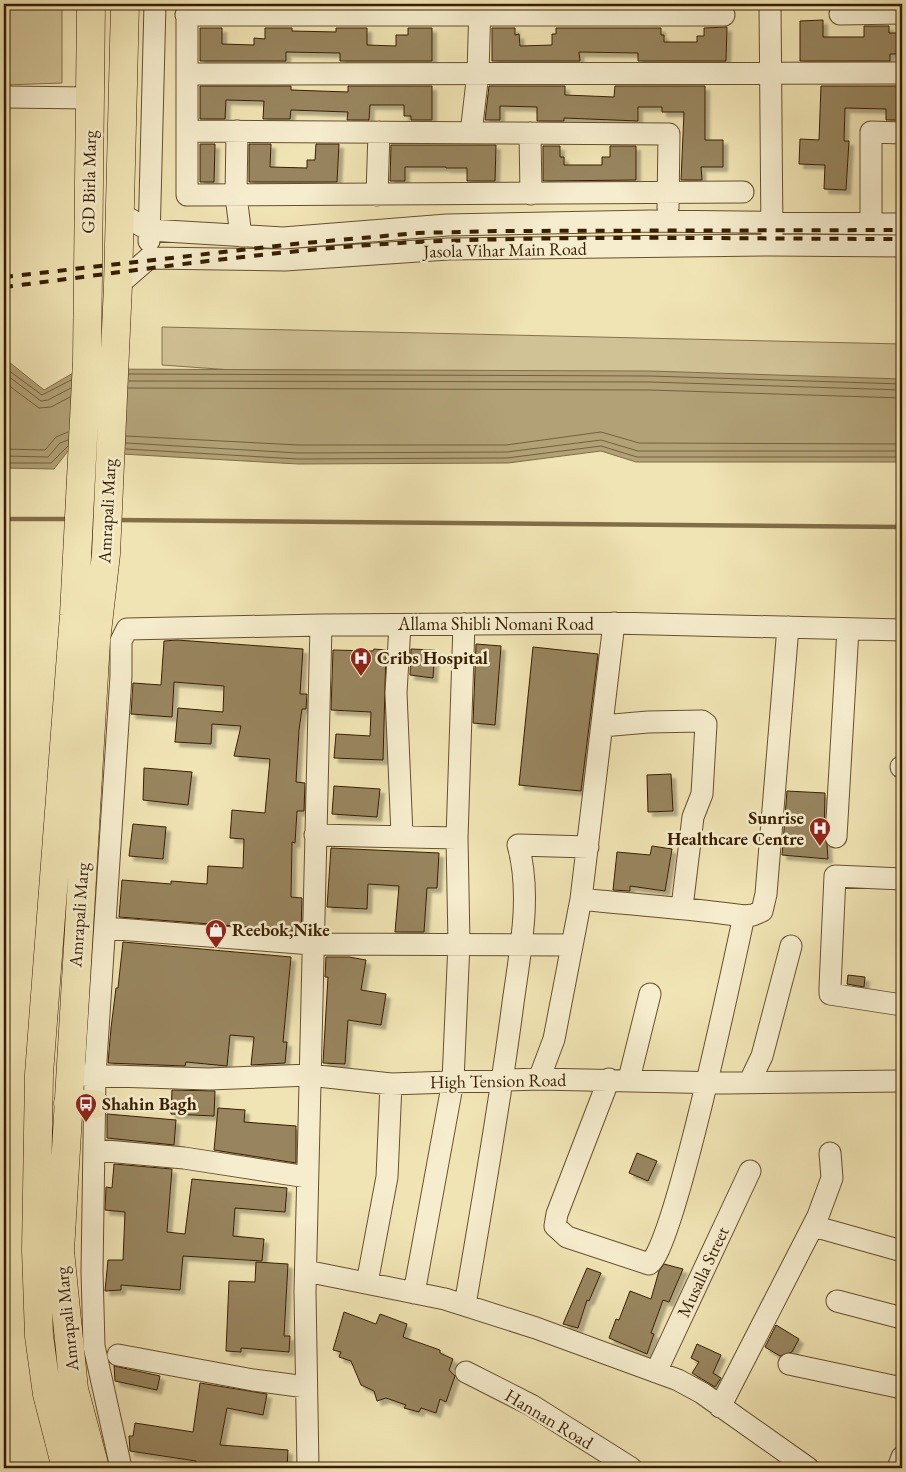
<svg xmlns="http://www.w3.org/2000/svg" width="906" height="1472" viewBox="0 0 906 1472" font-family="'EB Garamond',serif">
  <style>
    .green { fill: #d1c296; stroke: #84704c }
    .water { fill: #b2a177; stroke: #816d48 }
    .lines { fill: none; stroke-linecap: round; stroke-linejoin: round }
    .shore { stroke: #74603c; stroke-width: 1 }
    .stream { stroke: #816d48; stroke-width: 4.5 }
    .building { fill: #98855e; stroke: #371e01; filter: url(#shadow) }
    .minor-casing { stroke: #66502e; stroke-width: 23 }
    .major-casing { stroke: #371e01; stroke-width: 29 }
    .minor { stroke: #f6edce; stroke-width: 21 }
    .major { stroke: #f1e4b4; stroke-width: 28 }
    .rail { stroke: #371e01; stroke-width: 4; stroke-dasharray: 9 9; stroke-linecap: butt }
    .labels { text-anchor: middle; stroke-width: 5; stroke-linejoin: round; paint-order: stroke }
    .street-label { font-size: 18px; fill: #371e01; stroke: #f6edce }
    .poi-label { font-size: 18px; font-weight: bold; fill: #371e01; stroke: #f6edce; text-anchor: start }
  </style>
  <defs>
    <filter id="shadow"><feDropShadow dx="4.5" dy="4.5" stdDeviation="1" flood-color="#0004"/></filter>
  </defs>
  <rect width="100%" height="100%" fill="#f1e4b4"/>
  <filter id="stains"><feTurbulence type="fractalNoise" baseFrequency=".004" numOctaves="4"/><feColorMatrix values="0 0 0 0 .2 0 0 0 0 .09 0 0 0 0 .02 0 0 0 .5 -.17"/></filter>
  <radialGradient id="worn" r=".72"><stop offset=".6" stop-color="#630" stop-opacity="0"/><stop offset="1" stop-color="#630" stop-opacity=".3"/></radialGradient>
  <path class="green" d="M4,4H62V83L4,85Z
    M162,327L902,344V385L596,396L162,365Z"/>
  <path class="water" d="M4,362H9L44,390L80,369L650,371L902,379V462H636L601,451L508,463L298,464L68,451L54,469L4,468Z"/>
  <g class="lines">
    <path class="shore" d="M4,367L42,395L71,380
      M4,373L41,401L48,400L71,388
      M129,374L650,376L902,384
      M129,381L650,382L902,390
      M4,382L39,408L51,407L70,397
      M128,388L650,390L902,398
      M126,436L298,445H506L601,432L639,443L902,444
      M126,443L298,453L507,452L601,440L638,451H902
      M4,449L45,450L56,437L68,432
      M126,449L298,459L507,458L601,446L637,457H902
      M4,456L48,457L60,443L68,440
      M4,463H51L68,446"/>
    <path class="stream" d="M4,519H71
      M116,520L902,527"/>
  </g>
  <path class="building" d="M823,20V37H864V26H889V33H902V54H890V61H800V21Z
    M727,27L726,61H638V53L579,52L580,61H492V28H515V35L519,34L520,46L552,45V34H556V28H661V35H664V42H697V36H704V28Z
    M200,28H222V44L254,45V38L265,39V28H292V31L336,32V28H367V45L396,46V35H408V28H432V61H340V53L286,52V61H200Z
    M200,86H291V90L348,92V86H432V120H411V116H404V105H370L369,120H347L348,112L291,110L290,119H263L264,101L226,100L225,119H200Z
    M489,86H565V95L614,97L615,86H705V140H723V167H701L702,180H681L684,112H662V107H638V121L564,118V121H537V107L500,106V120H485Z
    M902,86V120H886V109L845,108L844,141H849L846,190L824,189L825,165L799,164L800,139L819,140L821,86Z
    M200,144H215L214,182H200Z
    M249,144H271L270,167L307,168V160H315L316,144H339L337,182H249Z
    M391,145H496L495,181H467V168H446V167H405V181H390Z
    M543,146H560V157H564V165H602V157H610V146H636V180L543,181Z
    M177,640L303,649L300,694H307L306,709H302L299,730L296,782L305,783L304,811H297L295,843L292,842L291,897L302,898L301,931L119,917L122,880L171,884V881L207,884L208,866L243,868L244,839L230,838L232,810L265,813L270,759L234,756L241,726L212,724L211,744L175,742L178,708L223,712L224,686L174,682L172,717L131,714L133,683L161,685L164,641Z
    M476,644L501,646L495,725L473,723Z
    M533,647L598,654L581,791L519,785Z
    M374,649L386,650L383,760L334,758L336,734L370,736L371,712L331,710L333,650L373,651Z
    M411,649L435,650L433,678L410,675Z
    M144,768L192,772L188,805L143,800Z
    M671,774L673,811L648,812L647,775Z
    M334,786L380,789L377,817L332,814Z
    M787,791L825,793L824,836L827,845L828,859L782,855Z
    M133,824L166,827L163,859L129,856Z
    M652,846L672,849L665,891L630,886V891L613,890L617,852L650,855Z
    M331,848L439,853L437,888H427L424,932H395L399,886L368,884L367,909L327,907Z
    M123,942L291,957L283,1042H287L285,1063L251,1065L254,1037L230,1035L227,1066L186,1062L185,1066L108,1063L111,1028L116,988H118Z
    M326,957H349L366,960L361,990L386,994L381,1025L348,1020L345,1064L323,1063L328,977H325Z
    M848,975L865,977L864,987L847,984Z
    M172,1090L215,1091L214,1116L171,1114Z
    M218,1108L245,1110L244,1122L296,1126V1163L214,1150Z
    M107,1114L176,1120L174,1145L107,1138Z
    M637,1153L657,1161L648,1181L629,1173Z
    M114,1164L172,1169L167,1232L185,1234L192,1179L287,1188L285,1212L235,1208L233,1236L264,1239L262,1261L183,1256L180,1290L121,1285V1290L105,1291L108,1260H123L125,1212L105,1210L106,1187L112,1188Z
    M256,1262L288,1264L284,1336H290L289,1352L241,1348V1352L226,1351L229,1281L255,1282Z
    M664,1264L683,1269L669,1302L663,1300L651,1333L654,1334L647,1354L609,1338L616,1319L619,1320L630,1291L651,1299L659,1271Z
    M587,1268L601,1273L589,1301L587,1300L578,1328L563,1324Z
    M344,1312L376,1324L380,1314L407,1324L403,1337L440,1350V1353L453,1359L449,1370L455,1376L446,1402L440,1399L436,1413L421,1408L419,1412L404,1408L406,1405L386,1398L377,1401L374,1391L361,1385L351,1361L339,1357L341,1352L333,1350Z
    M776,1325L799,1339L792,1352L780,1356L765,1347Z
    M697,1344L721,1355L713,1373L721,1378L715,1387L692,1373L699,1362L691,1358Z
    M114,1366L160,1376L157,1390L115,1381Z
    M200,1383L267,1394L263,1415L227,1408L220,1445L288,1450L287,1468H196V1461L130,1451L129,1436H133L135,1423L193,1432Z"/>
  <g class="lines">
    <g class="minor-casing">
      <path id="minor" d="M187,4V195L743,192
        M770,4L772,237
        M840,14L902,13
        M186,15H724
        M187,74L902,73
        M4,97L90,98
        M188,131L669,134L668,208
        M237,131L236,196L241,236
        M471,133L478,73L480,4
        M530,133L531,194
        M377,195L379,132
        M119,213L149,230L283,238L447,225L650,221L902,224
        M871,224V132L902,133
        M149,241L155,4
        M118,285L149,258L285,260L448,249L772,245L902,246
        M400,625L396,693L402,835
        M602,726L648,722L702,721L706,724L702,794L693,817L682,907
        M901,767H902
        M315,835L457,838
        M836,837L848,629
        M902,879L835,876L830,987V994L902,1005
        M581,899C635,905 689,908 744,916L753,915L762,911L766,894L788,627
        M105,928L312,944L572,945
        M81,1075L209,1079L309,1075L391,1084L539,1079L725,1083L902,1081
        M539,1079L554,1039L581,899L614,623
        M609,1079L557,1214L555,1226L567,1237L649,1264C674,1250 734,961 744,916
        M629,1079L650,994
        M750,1081L762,1056L791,946
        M95,1150L184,1158L307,1177
        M813,1226L902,1251
        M306,1271L445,1299L536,1328L678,1380L702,1393L808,1468
        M367,1283L387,1177L391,1084
        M414,1293L453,1081L459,943L457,838L464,624
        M837,1301L902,1318
        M465,1305C482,1204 500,1104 513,1003C520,952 532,895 518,845L588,847
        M118,1355L253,1380L306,1387
        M789,1364L902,1388
        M466,1372L531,1405L631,1468
        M656,1372L750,1171
        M720,1407L818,1216L832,1178L830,1153
        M121,1468L94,1346L92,1271L95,1076L121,676V641L127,629L321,625L614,623L902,630
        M308,1468L305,1292L321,625
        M898,1468L902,1457"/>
    </g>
    <g class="major-casing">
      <path id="major" d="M68,1103L95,1104
        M66,1468L47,1394L39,1336L36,1250L39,1074L74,615L87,361L91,4
        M95,1468L74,1389L60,1251L96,641L106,554L118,285L125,4"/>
    </g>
    <use href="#minor" class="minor"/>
    <use href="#major" class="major"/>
    <path class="rail" d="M4,277L294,244L418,233L497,231L902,230
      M4,287C141,270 279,249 418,242C579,235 741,239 902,239"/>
  </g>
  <defs>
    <g id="hospital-pin" transform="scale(1.125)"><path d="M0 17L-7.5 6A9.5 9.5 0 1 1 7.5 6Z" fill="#8f2418" stroke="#f6edce"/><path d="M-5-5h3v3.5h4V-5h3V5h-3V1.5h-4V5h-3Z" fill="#fff"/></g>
    <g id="shop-pin" transform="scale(1.125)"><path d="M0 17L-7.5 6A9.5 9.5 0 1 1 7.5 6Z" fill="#8f2418" stroke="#f6edce"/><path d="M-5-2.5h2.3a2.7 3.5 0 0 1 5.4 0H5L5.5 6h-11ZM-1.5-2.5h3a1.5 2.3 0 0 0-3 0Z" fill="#fff"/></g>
    <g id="bus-pin" transform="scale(1.125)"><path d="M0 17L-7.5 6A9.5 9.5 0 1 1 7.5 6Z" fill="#8f2418" stroke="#f6edce"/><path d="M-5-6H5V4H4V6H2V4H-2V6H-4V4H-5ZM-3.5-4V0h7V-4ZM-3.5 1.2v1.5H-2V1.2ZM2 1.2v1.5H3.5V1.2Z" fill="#fff"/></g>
  </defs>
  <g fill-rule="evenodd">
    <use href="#hospital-pin" x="361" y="658"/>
    <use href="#hospital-pin" x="820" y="828"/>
    <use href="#shop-pin" x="216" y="930"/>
    <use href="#bus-pin" x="86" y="1104"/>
  </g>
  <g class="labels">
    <g class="street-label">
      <text transform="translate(89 182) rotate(-89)" y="6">GD Birla Marg</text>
      <text transform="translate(505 250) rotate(-1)" y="6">Jasola Vihar Main Road</text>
      <text transform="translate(107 511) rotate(-87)" y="6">Amrapali Marg</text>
      <text x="496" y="630">Allama Shibli Nomani Road</text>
      <text transform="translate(79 915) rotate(-86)" y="6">Amrapali Marg</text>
      <text transform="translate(498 1081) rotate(-1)" y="6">High Tension Road</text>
      <text transform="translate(703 1272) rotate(-65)" y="6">Musalla Street</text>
      <text transform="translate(67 1319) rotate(-96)" y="6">Amrapali Marg</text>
      <text transform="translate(549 1419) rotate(31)" y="6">Hannan Road</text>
    </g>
    <g class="poi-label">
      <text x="377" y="664">Cribs Hospital</text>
      <text x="804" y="824" text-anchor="end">Sunrise<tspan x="804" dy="21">Healthcare Centre</tspan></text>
      <text x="232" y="936">Reebok,Nike</text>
      <text x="102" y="1110">Shahin Bagh</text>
    </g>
  </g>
  <rect width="906" height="1472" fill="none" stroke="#f1e4b4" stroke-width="20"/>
  <rect x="5" y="5" width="896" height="1462" fill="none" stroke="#371e01" stroke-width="2.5"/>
  <rect x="10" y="10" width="886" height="1452" fill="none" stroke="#371e01"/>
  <rect width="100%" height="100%" filter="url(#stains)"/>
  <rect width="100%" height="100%" fill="url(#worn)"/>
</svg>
